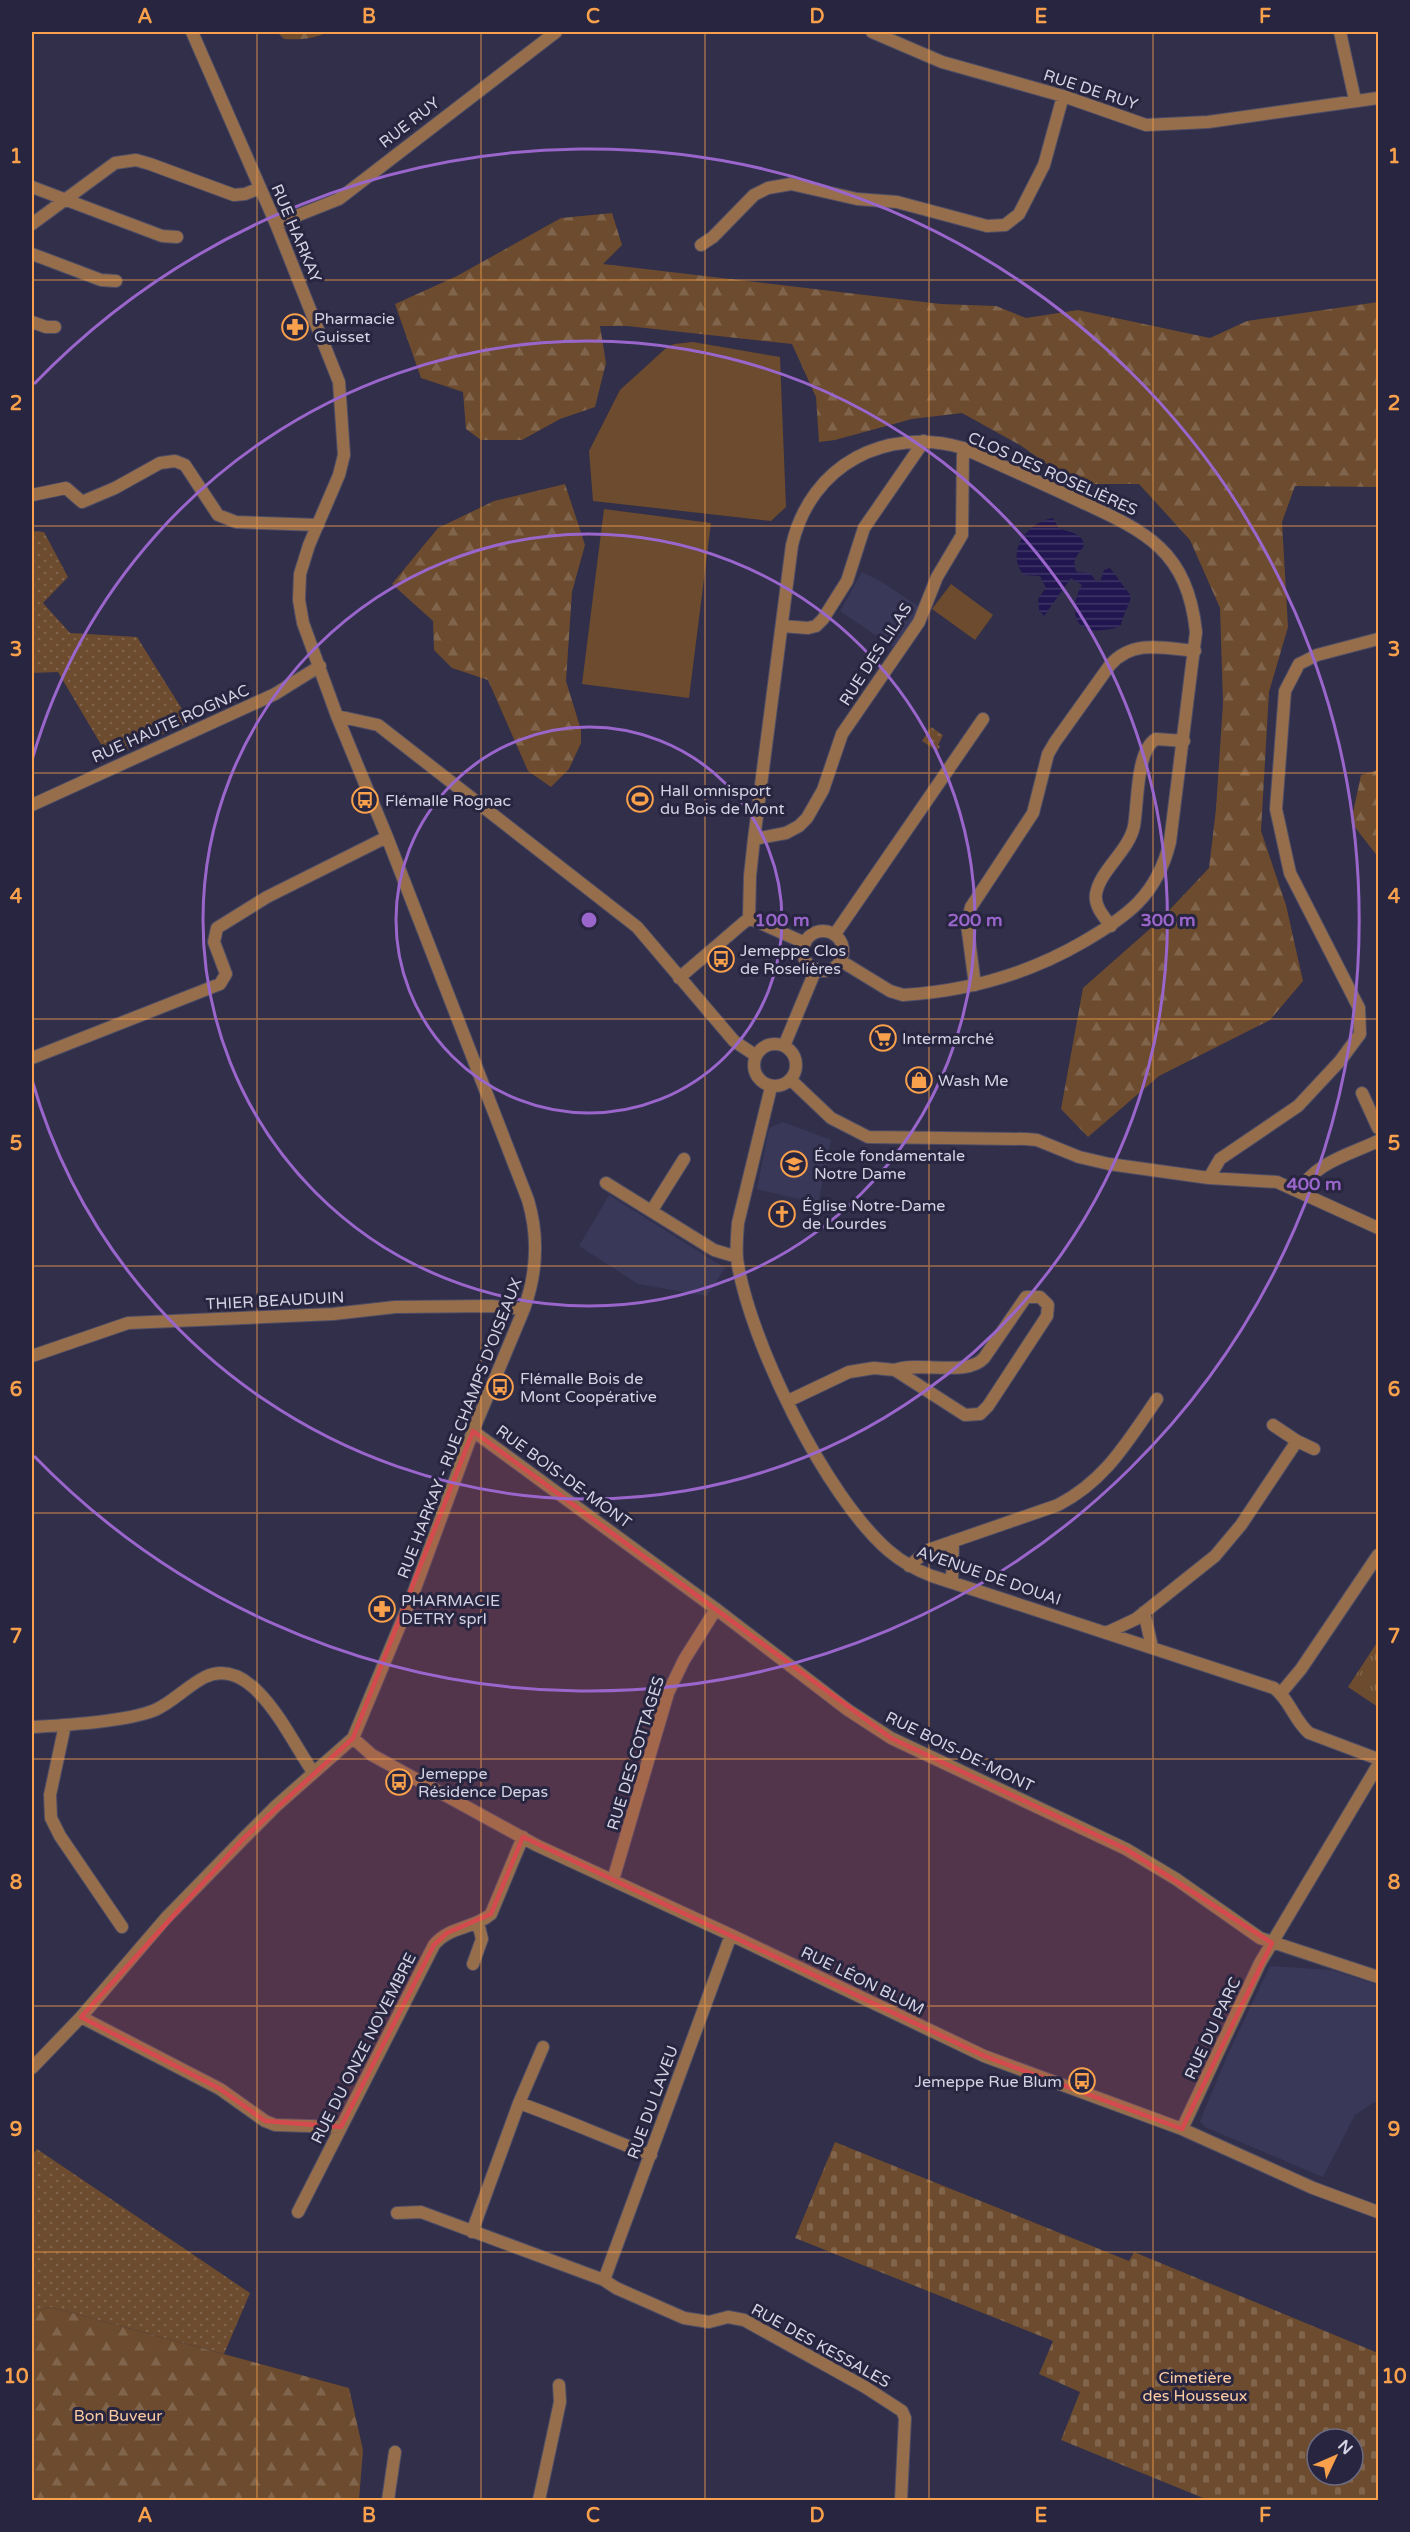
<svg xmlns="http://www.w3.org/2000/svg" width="1410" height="2532" viewBox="0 0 1410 2532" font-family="'Varela Round',sans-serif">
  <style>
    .built { fill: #3a3859 }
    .grass { fill: url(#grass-dots) }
    .forest { fill: url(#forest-firs) }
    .cemetery { fill: url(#cemetery-stones); fill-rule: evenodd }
    .park { fill: url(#park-tufts) }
    .garden { fill: #6c4b2e }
    .water { fill: url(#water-rules) }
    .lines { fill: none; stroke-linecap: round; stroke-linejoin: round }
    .minor-casing { stroke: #4e4d66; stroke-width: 14 }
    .minor { stroke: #966e4b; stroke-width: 12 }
    .marked { fill: #d54a4e; fill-opacity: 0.2; stroke: #d54a4e; stroke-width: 4.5; stroke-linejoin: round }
    .grid { fill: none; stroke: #f8a04b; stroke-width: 1.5; stroke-opacity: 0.55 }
    .ring { fill: none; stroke: #9a66cc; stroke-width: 3 }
    .labels { text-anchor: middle; stroke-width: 6; stroke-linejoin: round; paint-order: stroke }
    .street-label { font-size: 16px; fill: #d3d3e4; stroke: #27253f }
    .poi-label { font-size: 16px; fill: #d3d3e4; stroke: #27253f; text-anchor: start }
    .park-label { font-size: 16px; fill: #fdcca3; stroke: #27253f }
    .centre { fill: #9a66cc; stroke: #27253f; stroke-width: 3 }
    .ring-label { font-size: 18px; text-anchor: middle; font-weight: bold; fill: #9a66cc; stroke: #27253f; stroke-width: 6; stroke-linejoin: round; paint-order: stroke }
    .neatline { fill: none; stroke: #f8a04b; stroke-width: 2 }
    .grid-label { font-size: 20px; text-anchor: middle; font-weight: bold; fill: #f8a04b }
  </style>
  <defs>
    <pattern id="grass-dots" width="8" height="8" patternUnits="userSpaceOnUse" patternTransform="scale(1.5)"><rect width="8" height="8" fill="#6c4b2e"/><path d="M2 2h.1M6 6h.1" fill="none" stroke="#80644c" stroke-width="1.8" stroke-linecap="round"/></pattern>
    <pattern id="forest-firs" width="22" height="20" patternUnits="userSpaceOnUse" patternTransform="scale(1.5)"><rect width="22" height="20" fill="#6c4b2e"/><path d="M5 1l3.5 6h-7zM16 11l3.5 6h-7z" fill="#80644c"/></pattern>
    <pattern id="cemetery-stones" width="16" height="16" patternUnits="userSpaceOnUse" patternTransform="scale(1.5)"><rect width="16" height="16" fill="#6c4b2e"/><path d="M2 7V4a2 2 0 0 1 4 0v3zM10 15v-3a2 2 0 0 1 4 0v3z" fill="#80644c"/></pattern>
    <pattern id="park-tufts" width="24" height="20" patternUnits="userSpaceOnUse" patternTransform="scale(1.5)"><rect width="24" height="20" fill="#6c4b2e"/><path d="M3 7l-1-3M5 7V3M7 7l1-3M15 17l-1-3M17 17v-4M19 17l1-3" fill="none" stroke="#80644c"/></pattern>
    <pattern id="water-rules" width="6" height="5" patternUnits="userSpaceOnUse" patternTransform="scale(1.5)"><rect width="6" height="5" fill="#21164f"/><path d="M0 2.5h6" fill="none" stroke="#403768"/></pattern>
  </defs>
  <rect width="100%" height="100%" fill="#312f4a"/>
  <path class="built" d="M862,572L882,582L921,608L896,649L840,611Z
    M783,1122L831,1140L818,1204L757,1189L769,1128Z
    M609,1195L725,1268L707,1296L638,1284L579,1246Z
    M1270,1966L1331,1970L1378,1985V2104L1374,2102L1355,2115L1323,2177L1205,2127L1200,2121L1228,2054Z"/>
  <path class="grass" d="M32,531L44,532L68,577L43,603L70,633L137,637L190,722L109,758L58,672L32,673Z
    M931,727L943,735L938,745L940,746L937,751L922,741Z
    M37,2149L250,2293L224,2354L50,2307L32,2312V2155Z"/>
  <path class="forest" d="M277,32H327C315,39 299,40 284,39Z
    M612,213L622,245L603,264L941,304L996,306L1026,318L1078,310L1210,338L1247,321L1378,302V487L1295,486L1282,522L1288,627L1269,692L1261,831L1286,905L1303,981L1270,1020L1159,1076L1088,1137L1061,1109L1083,988L1160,920L1209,868L1216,809L1223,703L1220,608L1190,540L1139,484H1075L1020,445L962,413L912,419L835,440L819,442L816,397L792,344L627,326H600L606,363L595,407L560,419L522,440H481L466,429L463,392L421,378L395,304L457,276L561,218Z
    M565,484L585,545L572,592L566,681L581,730V743L569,769L551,787L528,771L488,680L452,668L434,650L433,621L392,584L438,528L494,501Z
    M1378,770V857L1351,822L1361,775Z
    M50,2307L349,2388L363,2450L359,2500H32V2312Z"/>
  <path class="cemetery" d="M835,2142L1129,2261L1134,2252L1378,2353V2500H1208L1061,2440L1080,2392L1039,2374L1053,2341L795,2238ZM1317,2439H1353V2475H1317Z"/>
  <path class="park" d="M1378,1641V1707L1348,1687Z"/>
  <path class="garden" d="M693,342L780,357L786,507L771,521L593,501L589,451L620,390L665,349L674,344Z
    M604,509L711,523L689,698L582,684Z
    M951,584L993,615L975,640L932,609Z"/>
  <path class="water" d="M1053,518L1059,529C1070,532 1083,533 1084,546C1078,555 1070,561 1077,572L1090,573L1095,580L1100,582L1104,570L1110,568L1131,596C1129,607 1123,614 1121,625C1116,629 1110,629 1103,630C1072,634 1069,607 1082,585L1071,578L1044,616L1039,610L1038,599L1046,588L1040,576L1024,575C1004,552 1028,522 1053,518Z"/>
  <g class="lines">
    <g class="minor-casing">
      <path id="minor" d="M872,32L942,62L1063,96L1146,125L1208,122L1378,98
        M1340,32L1355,100
        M32,187L162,236L177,237
        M32,224L115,163L136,160L150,164L234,195L245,194L260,188
        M276,224L339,199L556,32
        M701,245L713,237L754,195L768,188L791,184L857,199L897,202L987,226L1005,225L1019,214L1044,165L1063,96
        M32,254L101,280L116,281
        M32,322L46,327H55
        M32,495L66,488L82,502L115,488L160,463L175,461L185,465L218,515L236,522L318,525
        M782,626L808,628L816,626L823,619L847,581L864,528L924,441
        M337,716L378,725L637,927L734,1041L755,1055
        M32,805L275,694L320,666
        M754,839L786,833L799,826L807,818L823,790L842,734L919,622L937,577L962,535L963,448
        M749,918L750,876L754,839L792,545C811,464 886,426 963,448C1000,465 1037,481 1073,498C1142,530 1187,547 1196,632L1170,842C1157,895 1128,916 1083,942C1028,974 968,991 903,995L890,991L841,961
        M1111,926C1104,917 1094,906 1096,894C1100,870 1129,851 1134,826C1138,804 1136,750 1156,739L1184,741
        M803 951a20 20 0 1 1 40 0a20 20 0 1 1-40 0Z
        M835,934L983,719
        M679,978L749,918L805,943
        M975,985L967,924L971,907L1033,813L1048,754L1055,742L1110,665C1133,639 1164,648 1195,651
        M754 1065a21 21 0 1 1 42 0a21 21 0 1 1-42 0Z
        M784,1046L816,969
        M32,1058L220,984L226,974L214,942L217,928L267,897L387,837
        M791,1080L831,1118L868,1137L1026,1139L1037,1140L1079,1157L1109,1164L1209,1178L1277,1182L1378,1228
        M771,1087L738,1223C737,1235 736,1247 737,1259C749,1341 826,1497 889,1551C902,1562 916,1570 932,1576L1274,1688C1290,1700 1294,1720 1309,1733L1378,1759
        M1362,1093L1378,1128
        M1209,1178L1220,1159L1298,1106L1340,1061L1360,1034L1359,1008L1290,873L1276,809L1285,691L1299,664L1317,655L1378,639
        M606,1183L714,1250L737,1257
        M1299,1192C1313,1163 1351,1154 1378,1141
        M652,1210L684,1159
        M32,1356L128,1323L333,1314L395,1307L491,1306L524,1309
        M788,1401L849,1372L874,1368L895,1370L965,1415L980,1414L988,1406L1047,1316L1048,1305L1040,1297H1026L984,1358C967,1377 920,1361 895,1370
        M1273,1425L1297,1441L1314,1449
        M473,1431L716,1609L848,1710L891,1738L1126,1849L1176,1879L1260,1938L1378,1977
        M909,1566L928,1550L1058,1505C1106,1480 1127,1442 1157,1399
        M952,1582L953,1541
        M1144,1612L1152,1647
        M1106,1633L1136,1619L1215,1556L1241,1525L1297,1441
        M1281,1693L1301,1669L1378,1555
        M65,1725L50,1795L51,1818L60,1836L122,1927
        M32,1727C65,1725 125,1722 155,1710C173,1702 187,1686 205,1677C254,1654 290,1740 313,1772
        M353,1738L372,1755L536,1845L731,1935L984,2056L1182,2129L1313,2188L1378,2212
        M613,1880L668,1693L684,1660L716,1609
        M473,1964L482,1939L478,1923
        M81,2017L220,2089L265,2121L275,2125L341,2127
        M32,2068L81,2017L166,1918L244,1838L276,1806L353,1738L413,1594L473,1431L524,1309C537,1273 539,1237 528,1200L387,837L337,716L303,623L299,600L300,574L309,545L339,475L344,455L339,382L276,224L192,32
        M519,2103C564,2119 606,2138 651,2155
        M1182,2129L1260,1963L1378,1765
        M298,2212L434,1945C449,1926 474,1929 491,1914L523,1837
        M397,2213L421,2212L604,2280L616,2288L684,2318L709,2322L728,2317L744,2320L865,2387L902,2411L905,2418L901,2500
        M472,2232L519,2103L543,2047
        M604,2280L731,1935
        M388,2500L395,2452
        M539,2500L560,2402L559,2385"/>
    </g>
    <use href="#minor" class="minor"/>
  </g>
  <path class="marked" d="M473,1431L891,1738L1126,1849L1272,1943L1182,2129L984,2056L523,1837L491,1914L447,1933L434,1945L341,2127L265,2121L220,2089L81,2017L244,1838L353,1738Z"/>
  <path class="grid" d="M257,32V2500M481,32V2500M705,32V2500M929,32V2500M1153,32V2500M32,280H1378M32,526H1378M32,773H1378M32,1019H1378M32,1266H1378M32,1513H1378M32,1759H1378M32,2006H1378M32,2252H1378"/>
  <g class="ring">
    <circle cx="589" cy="920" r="193"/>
    <circle cx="589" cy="920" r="386"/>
    <path d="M32 760A579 579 0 1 1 32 1080"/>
    <path d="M34 384A771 771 0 1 1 34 1456"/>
  </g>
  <defs>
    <g id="pharmacy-ring" transform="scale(1.35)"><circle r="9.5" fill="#27253f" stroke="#f8a04b" stroke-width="1.5"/><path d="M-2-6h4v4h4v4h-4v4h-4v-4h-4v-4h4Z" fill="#f8a04b"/></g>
    <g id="stadium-ring" transform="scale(1.35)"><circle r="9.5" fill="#27253f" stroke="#f8a04b" stroke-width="1.5"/><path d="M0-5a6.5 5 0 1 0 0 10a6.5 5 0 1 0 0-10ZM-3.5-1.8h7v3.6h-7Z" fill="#f8a04b"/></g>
    <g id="bus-ring" transform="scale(1.35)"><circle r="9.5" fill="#27253f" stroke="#f8a04b" stroke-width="1.5"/><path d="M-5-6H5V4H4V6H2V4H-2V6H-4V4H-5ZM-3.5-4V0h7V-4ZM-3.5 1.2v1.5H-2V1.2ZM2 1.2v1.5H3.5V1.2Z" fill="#f8a04b"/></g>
    <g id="supermarket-ring" transform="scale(1.35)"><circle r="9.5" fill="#27253f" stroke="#f8a04b" stroke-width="1.5"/><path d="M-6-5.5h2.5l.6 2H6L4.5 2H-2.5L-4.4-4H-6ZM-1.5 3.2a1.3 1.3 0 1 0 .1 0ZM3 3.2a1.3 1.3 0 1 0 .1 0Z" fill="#f8a04b"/></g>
    <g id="shop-ring" transform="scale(1.35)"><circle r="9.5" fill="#27253f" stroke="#f8a04b" stroke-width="1.5"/><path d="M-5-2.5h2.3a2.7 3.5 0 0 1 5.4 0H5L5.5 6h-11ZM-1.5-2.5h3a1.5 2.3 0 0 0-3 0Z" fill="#f8a04b"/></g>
    <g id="school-ring" transform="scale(1.35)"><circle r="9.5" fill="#27253f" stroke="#f8a04b" stroke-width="1.5"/><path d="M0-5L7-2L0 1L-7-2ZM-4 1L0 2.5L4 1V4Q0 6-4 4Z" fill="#f8a04b"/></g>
    <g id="church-ring" transform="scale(1.35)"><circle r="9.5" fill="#27253f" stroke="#f8a04b" stroke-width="1.5"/><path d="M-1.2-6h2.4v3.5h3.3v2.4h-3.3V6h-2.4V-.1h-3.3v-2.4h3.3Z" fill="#f8a04b"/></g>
  </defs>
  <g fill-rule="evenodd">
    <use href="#pharmacy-ring" x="295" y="327"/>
    <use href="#stadium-ring" x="640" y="799"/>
    <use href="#bus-ring" x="365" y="800"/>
    <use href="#bus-ring" x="721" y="959"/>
    <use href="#supermarket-ring" x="883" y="1038"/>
    <use href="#shop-ring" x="919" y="1080"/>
    <use href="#school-ring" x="794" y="1164"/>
    <use href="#church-ring" x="782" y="1214"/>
    <use href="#bus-ring" x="500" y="1387"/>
    <use href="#pharmacy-ring" x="382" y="1609"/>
    <use href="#bus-ring" x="399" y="1782"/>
    <use href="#bus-ring" x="1082" y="2081"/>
  </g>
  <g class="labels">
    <g class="street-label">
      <text transform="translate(1091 89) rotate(18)" y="6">RUE DE RUY</text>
      <text transform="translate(409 122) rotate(-38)" y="6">RUE RUY</text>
      <text transform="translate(297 233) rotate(67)" y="6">RUE HARKAY</text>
      <text transform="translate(1053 473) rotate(24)" y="6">CLOS DES ROSELIÈRES</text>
      <text transform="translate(875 654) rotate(-57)" y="6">RUE DES LILAS</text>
      <text transform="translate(170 723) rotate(-24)" y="6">RUE HAUTE ROGNAC</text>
      <text transform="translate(275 1300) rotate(-3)" y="6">THIER BEAUDUIN</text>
      <text transform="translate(459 1428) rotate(-69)" y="6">RUE HARKAY - RUE CHAMPS D'OISEAUX</text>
      <text transform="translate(564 1476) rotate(36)" y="6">RUE BOIS-DE-MONT</text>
      <text transform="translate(989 1575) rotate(19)" y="6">AVENUE DE DOUAI</text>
      <text transform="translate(960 1751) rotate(26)" y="6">RUE BOIS-DE-MONT</text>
      <text transform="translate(635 1753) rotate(-73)" y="6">RUE DES COTTAGES</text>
      <text transform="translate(863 1980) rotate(26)" y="6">RUE LÉON BLUM</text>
      <text transform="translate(1212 2028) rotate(-65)" y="6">RUE DU PARC</text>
      <text transform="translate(363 2048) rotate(-63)" y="6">RUE DU ONZE NOVEMBRE</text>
      <text transform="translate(652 2102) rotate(-70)" y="6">RUE DU LAVEU</text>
      <text transform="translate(821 2345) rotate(29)" y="6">RUE DES KESSALES</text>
    </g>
    <g class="poi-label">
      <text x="314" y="324">Pharmacie<tspan x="314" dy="18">Guisset</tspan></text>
      <text x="660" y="796">Hall omnisport<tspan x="660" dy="18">du Bois de Mont</tspan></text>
      <text x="385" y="806">Flémalle Rognac</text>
      <text x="740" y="956">Jemeppe Clos<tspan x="740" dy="18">de Roselières</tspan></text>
      <text x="902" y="1044">Intermarché</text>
      <text x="938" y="1086">Wash Me</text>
      <text x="814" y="1161">École fondamentale<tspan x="814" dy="18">Notre Dame</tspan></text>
      <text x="802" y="1211">Église Notre-Dame<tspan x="802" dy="18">de Lourdes</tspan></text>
      <text x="520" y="1384">Flémalle Bois de<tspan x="520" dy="18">Mont Coopérative</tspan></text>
      <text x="401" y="1606">PHARMACIE<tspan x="401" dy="18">DETRY sprl</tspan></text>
      <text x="418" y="1779">Jemeppe<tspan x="418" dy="18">Résidence Depas</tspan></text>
      <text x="1062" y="2087" text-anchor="end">Jemeppe Rue Blum</text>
    </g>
    <g class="park-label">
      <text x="1195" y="2383">Cimetière<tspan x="1195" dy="18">des Housseux</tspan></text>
      <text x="118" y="2421">Bon Buveur</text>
    </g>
  </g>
  <circle cx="589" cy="920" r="9" class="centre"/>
  <g class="ring-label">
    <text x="782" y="926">100 m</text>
    <text x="975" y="926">200 m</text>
    <text x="1168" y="926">300 m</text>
    <text x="1314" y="1190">400 m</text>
  </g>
  <rect width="1410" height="2532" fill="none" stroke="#27253f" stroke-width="66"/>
  <g transform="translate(1335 2457) rotate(46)"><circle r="28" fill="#27253f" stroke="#6c6b81" stroke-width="1.5"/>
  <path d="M0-4.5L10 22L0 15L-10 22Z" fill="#f8a04b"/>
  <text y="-9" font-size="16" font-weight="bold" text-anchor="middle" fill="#d3d3e4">N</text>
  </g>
  <rect x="33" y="33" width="1344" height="2466" class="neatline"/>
  <g class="grid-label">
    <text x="145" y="23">A</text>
    <text x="369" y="23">B</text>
    <text x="593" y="23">C</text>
    <text x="817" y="23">D</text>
    <text x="1041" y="23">E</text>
    <text x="1265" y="23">F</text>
    <text x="16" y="163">1</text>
    <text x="1394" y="163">1</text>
    <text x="16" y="410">2</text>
    <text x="1394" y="410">2</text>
    <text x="16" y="656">3</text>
    <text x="1394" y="656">3</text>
    <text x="16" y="903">4</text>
    <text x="1394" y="903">4</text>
    <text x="16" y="1150">5</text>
    <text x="1394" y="1150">5</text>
    <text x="16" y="1396">6</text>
    <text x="1394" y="1396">6</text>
    <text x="16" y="1643">7</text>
    <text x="1394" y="1643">7</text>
    <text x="16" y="1889">8</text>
    <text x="1394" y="1889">8</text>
    <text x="16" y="2136">9</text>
    <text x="1394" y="2136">9</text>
    <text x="16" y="2383">10</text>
    <text x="1394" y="2383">10</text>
    <text x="145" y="2522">A</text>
    <text x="369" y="2522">B</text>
    <text x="593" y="2522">C</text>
    <text x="817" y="2522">D</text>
    <text x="1041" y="2522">E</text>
    <text x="1265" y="2522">F</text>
  </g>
</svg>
